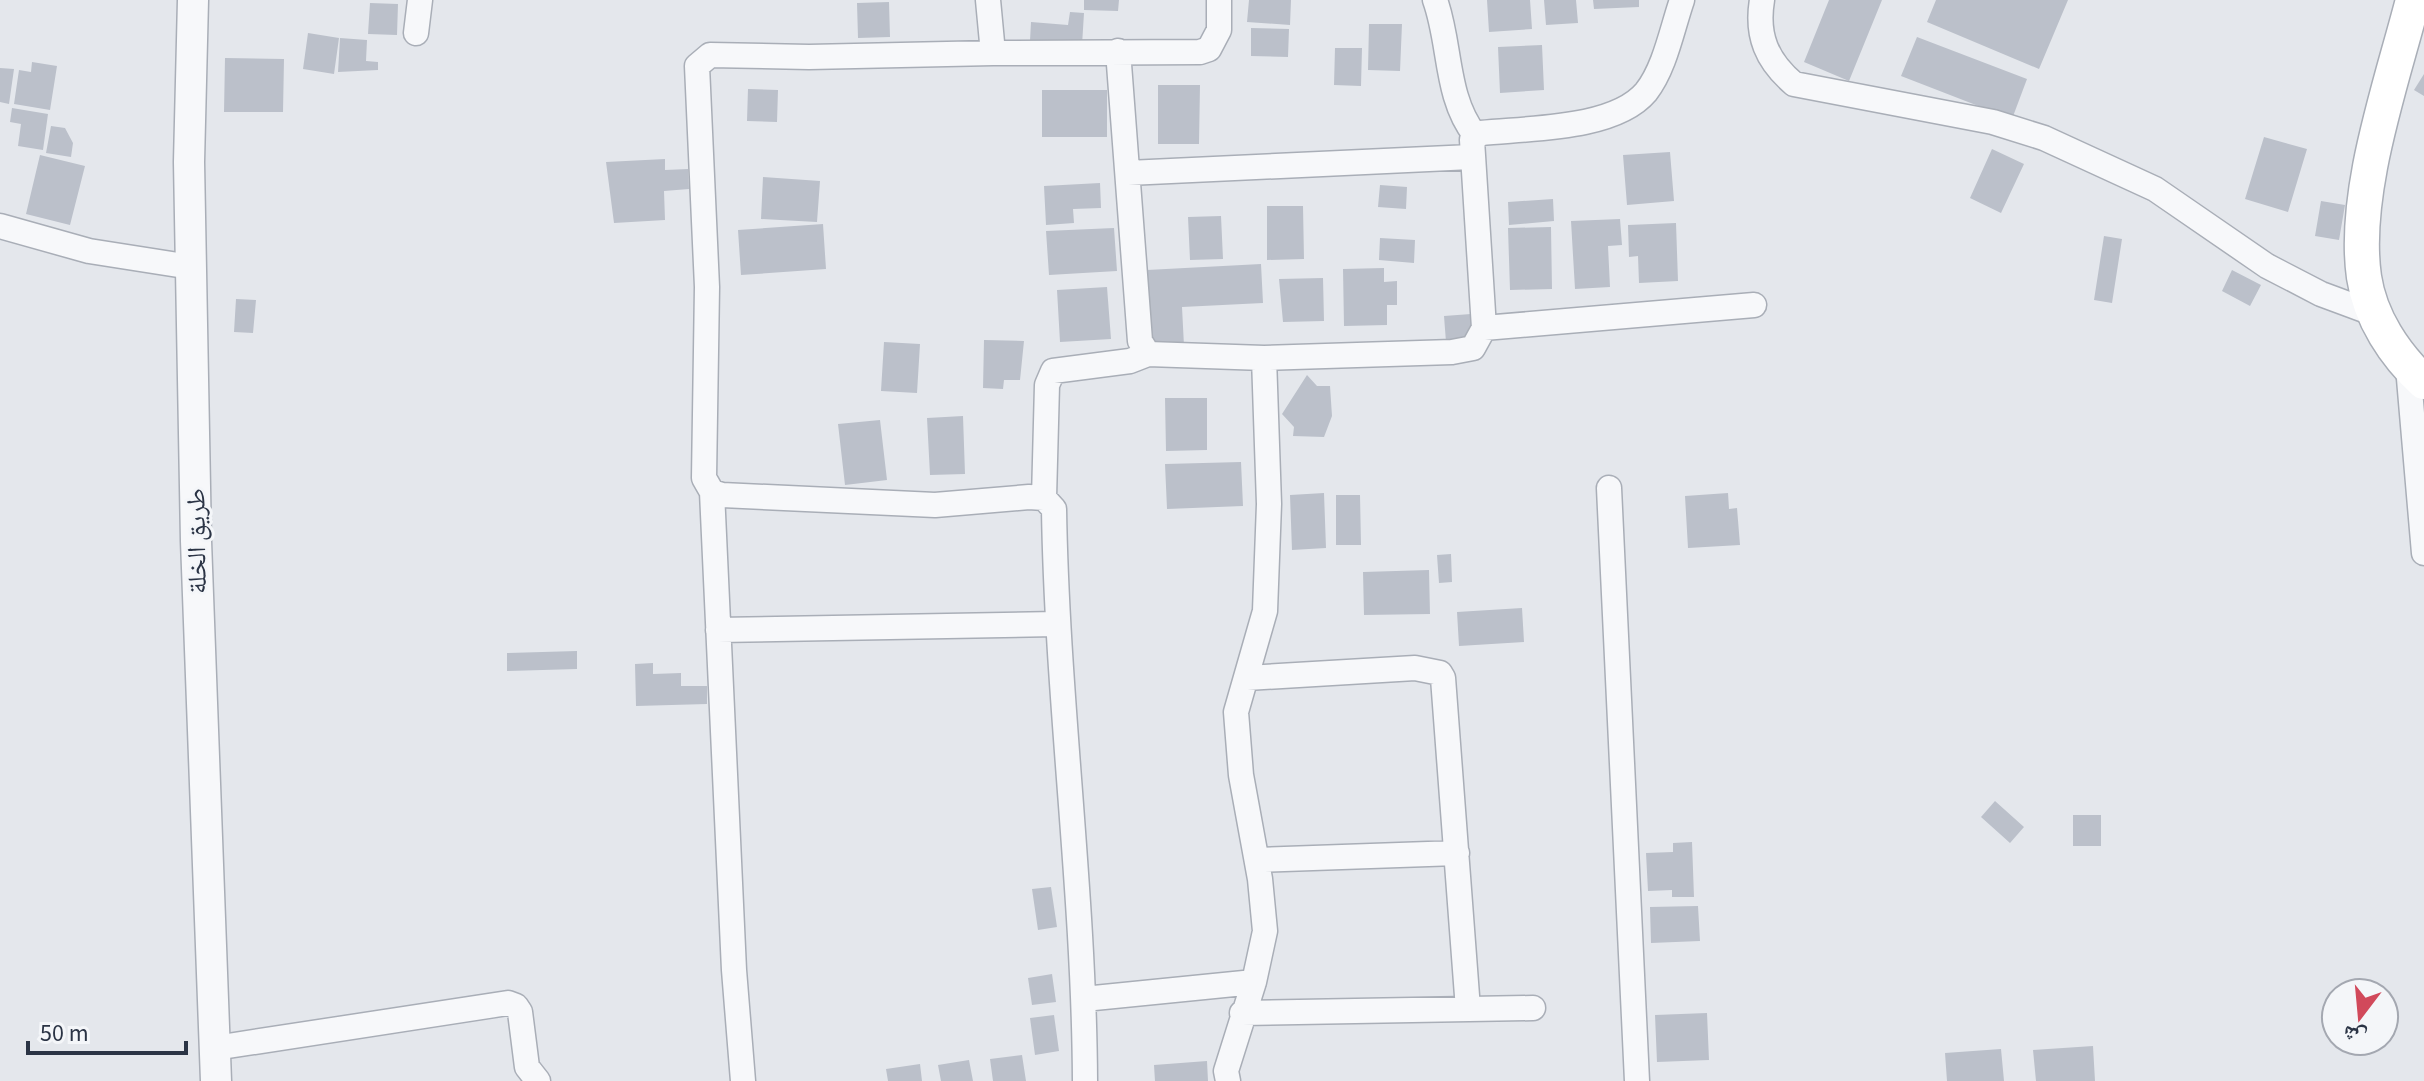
<svg xmlns="http://www.w3.org/2000/svg" width="2424" height="1081" viewBox="0 0 2424 1081" font-family="'Source Sans 3','Noto Naskh Arabic',sans-serif">
  <style>
    .building { fill: #bbc0ca }
    .lines { fill: none; stroke-linecap: round; stroke-linejoin: round }
    .minor-casing { stroke: #a9aeb7; stroke-width: 27 }
    .tertiary-casing { stroke: #a9aeb7; stroke-width: 33 }
    .secondary-casing { stroke: #a9aeb7; stroke-width: 37 }
    .minor { stroke: #f7f8fa; stroke-width: 24 }
    .tertiary { stroke: #f7f8fa; stroke-width: 30 }
    .secondary { stroke: #fff; stroke-width: 34 }
    .labels { text-anchor: middle; stroke-width: 6; stroke-linejoin: round; paint-order: stroke }
    .street-label { font-size: 26px; fill: #2b3445; stroke: #f4f6f9 }
  </style>
  <rect width="100%" height="100%" fill="#e4e7ec"/>
  <path class="building" d="M1084,0H1119L1118,11L1084,10Z
    M1249,0H1291L1290,25L1247,22Z
    M1487,0H1530L1532,29L1489,32Z
    M1544,0H1576L1578,23L1546,25Z
    M1593,0H1639V7L1594,9Z
    M1829,0H1882L1849,81L1804,62Z
    M1936,0H2068L2039,69L1927,22Z
    M889,2L890,37L858,38L857,3Z
    M370,3L398,4L397,35L368,34Z
    M1070,12L1084,13L1082,45L1030,41L1031,22L1068,25Z
    M1369,24H1402L1400,71L1368,70Z
    M1251,28L1289,29L1288,57L1251,56Z
    M308,33L339,38L334,74L303,69Z
    M1917,37L2027,79L2012,119L1901,76Z
    M340,38L367,40L366,61L378,62V70L338,72Z
    M1542,45L1544,90L1500,93L1498,47Z
    M1335,48H1362L1361,86L1334,85Z
    M225,58L284,59L283,112H224Z
    M32,62L57,66L50,110L14,104L19,70L31,72Z
    M0,68L14,69L9,104L0,102Z
    M2424,74V96L2414,90Z
    M1158,85H1200L1199,144H1158Z
    M748,89L778,90L777,122L747,121Z
    M1042,90H1107V137H1042Z
    M12,108L48,114L43,150L18,146L21,124L10,122Z
    M51,126L65,128L73,143L71,157L46,153Z
    M2264,137L2307,149L2288,212L2245,199Z
    M1992,149L2024,164L2001,213L1970,198Z
    M1670,152L1674,201L1627,205L1623,155Z
    M40,155L85,166L70,225L26,214Z
    M665,159V170L688,169L689,189L664,191L665,220L614,223L606,162Z
    M763,177L820,181L817,222L761,219Z
    M1100,183L1101,208L1073,209L1074,223L1046,225L1044,186Z
    M1380,185L1407,187L1406,209L1378,207Z
    M1553,199L1554,221L1509,225L1508,202Z
    M2321,201L2345,205L2339,240L2315,236Z
    M1267,206H1303L1304,259L1267,260Z
    M1221,216L1223,259L1190,260L1188,217Z
    M1620,219L1622,245L1608,246L1610,287L1575,289L1571,221Z
    M1676,223L1678,281L1639,283L1638,256L1629,257L1628,225Z
    M823,224L826,269L741,275L738,230Z
    M1551,227L1552,289L1510,290L1508,228Z
    M1114,228L1117,271L1049,275L1046,231Z
    M2104,236L2122,239L2112,303L2094,300Z
    M1380,238L1415,240L1414,263L1379,260Z
    M1261,264L1263,303L1182,307L1184,346L1151,348L1147,270Z
    M1384,268V282L1397,281V305H1387V325L1344,326L1343,269Z
    M2232,270L2261,285L2250,306L2222,291Z
    M1323,278L1324,321L1283,322L1279,279Z
    M1107,287L1111,339L1060,342L1057,290Z
    M236,299L256,300L253,333L234,332Z
    M1471,314L1473,340L1446,342L1444,316Z
    M984,340L1024,341L1020,380H1004L1003,389L983,388Z
    M884,342L920,344L917,393L881,391Z
    M1307,375L1317,386H1330L1332,416L1324,437L1293,436L1294,427L1282,414Z
    M1165,398H1207V450L1166,451Z
    M963,416L965,474L930,475L927,418Z
    M880,420L887,480L845,485L838,424Z
    M1241,462L1243,506L1167,509L1165,464Z
    M1324,493L1326,548L1292,550L1290,495Z
    M1728,493L1729,509L1737,508L1740,545L1688,548L1685,496Z
    M1336,495H1360L1361,545H1336Z
    M1451,554L1452,582L1439,583L1437,555Z
    M1429,570L1430,614L1364,615L1363,572Z
    M1522,608L1524,642L1459,646L1457,612Z
    M577,651V669L507,671V653Z
    M653,663V674L681,673V686H707V704L636,706L635,664Z
    M1995,801L2024,827L2010,843L1981,817Z
    M2073,815H2101V846H2073Z
    M1692,842L1694,897H1672V890L1648,891L1646,853L1673,852V843Z
    M1051,887L1057,927L1038,930L1032,889Z
    M1698,906L1700,941L1651,943L1650,907Z
    M1052,974L1056,1002L1032,1005L1028,978Z
    M1707,1013L1709,1060L1657,1062L1655,1015Z
    M1054,1015L1059,1051L1035,1055L1030,1018Z
    M2093,1046L2095,1081H2036L2033,1050Z
    M2001,1049L2004,1081H1947L1945,1053Z
    M1022,1055L1026,1081H993L990,1059Z
    M969,1060L973,1081H941L938,1065Z
    M1207,1061L1208,1081H1155L1154,1065Z
    M920,1064L922,1081H888L886,1069Z"/>
  <g class="lines">
    <g class="minor-casing">
      <path id="minor" d="M988,0L993,53L1200,52L1209,49L1219,30V0
        M1435,0C1451,44 1445,97 1475,135
        M1762,0C1756,36 1767,61 1794,84L1993,122L2044,138L2155,189L2267,266L2321,294L2375,314
        M416,33L420,0
        M1118,51L1140,341L1148,354L1264,358L1452,352L1473,348L1484,328L1472,140L1481,133C1527,128 1614,130 1646,92C1665,68 1672,29 1682,0
        M993,53L809,57L710,55L697,66L707,287L704,478L712,492L722,495L935,505L1029,497L1044,498L1054,509C1057,700 1084,890 1085,1081
        M1128,173L1471,157
        M0,226L89,251L191,267
        M1484,328L1754,305
        M2408,367L2424,553
        M1609,488L1637,1081
        M712,492L734,970L743,1081
        M1044,498L1047,385L1053,371L1130,361L1148,354
        M718,630L1056,624
        M1247,678L1415,668L1440,673L1443,678L1468,1009
        M1257,860L1457,853
        M1084,999L1254,982
        M1242,1013L1533,1008
        M215,1048L508,1003L516,1006L520,1012L527,1067L538,1081
        M1228,1081L1226,1071L1254,982L1265,931L1260,879L1241,775L1236,712L1265,611L1269,504L1264,358"/>
    </g>
    <g class="tertiary-casing">
      <path id="tertiary" d="M193,0L189,162L196,541L216,1081"/>
    </g>
    <g class="secondary-casing">
      <path id="secondary" d="M2413,0C2392,82 2352,193 2364,277C2370,318 2395,355 2424,382"/>
    </g>
    <use href="#minor" class="minor"/>
    <use href="#tertiary" class="tertiary"/>
    <use href="#secondary" class="secondary"/>
  </g>
  <g class="labels">
    <g class="street-label">
      <text transform="translate(196 541) rotate(-91)" y="9">طريق الخلة</text>
    </g>
  </g>
  <g transform="translate(2360 1017) rotate(196)"><circle r="38" fill="#f4f6f9" stroke="#a4a8b1" stroke-width="2"/>
  <path d="M0-6L14 30L0 20L-14 30Z" fill="#d1495b"/>
  <text y="-12" font-size="22" font-weight="bold" text-anchor="middle" fill="#2b3445">ش</text>
  </g>
  <path d="M28 1041v12h158v-12" fill="none" stroke="#2b3445" stroke-width="4"/>
  <text x="40" y="1041" font-size="24" fill="#2b3445" stroke="#f4f6f9" stroke-width="6" paint-order="stroke">50 m</text>
</svg>
